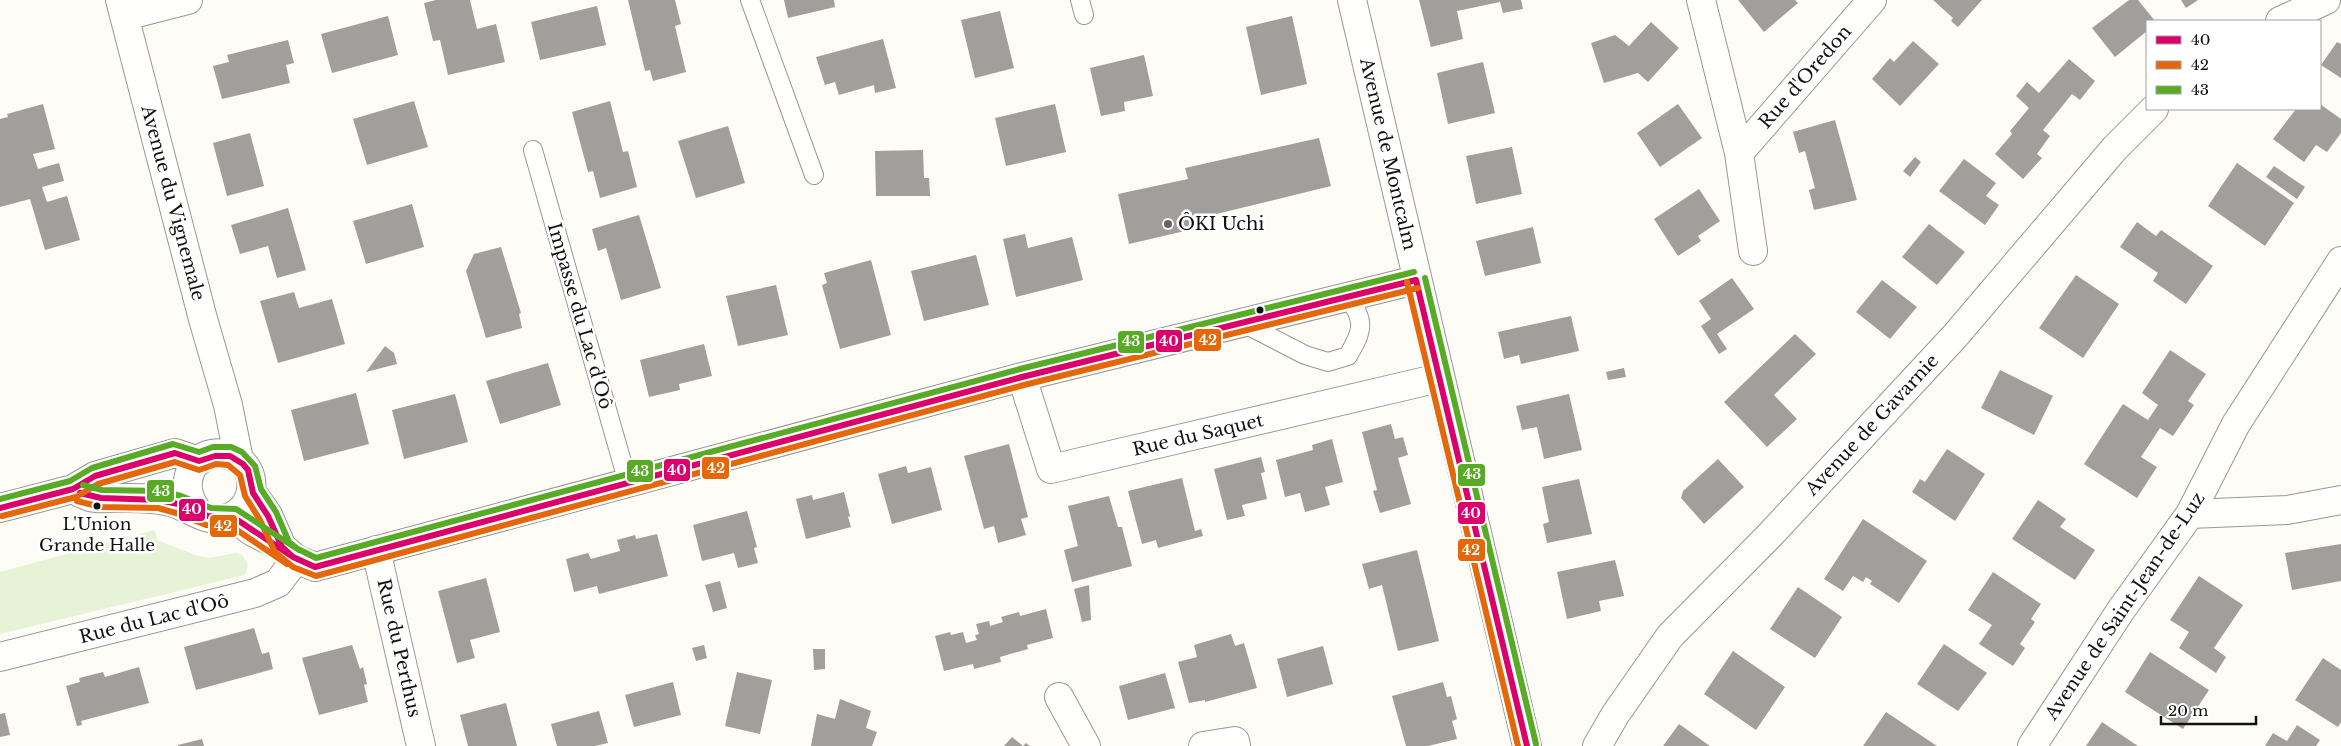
<svg xmlns="http://www.w3.org/2000/svg" width="2341" height="746" viewBox="0 0 2341 746" font-family="'Libre Baskerville',serif">
  <style>
    .green { fill: #e7f3d7 }
    .building { fill: #a19f9c }
    .lines { fill: none; stroke-linecap: round; stroke-linejoin: round }
    .lane-casing { stroke: #979795; stroke-width: 20 }
    .street-casing { stroke: #979795; stroke-width: 30 }
    .lane { stroke: #fffffe; stroke-width: 18 }
    .street { stroke: #fffffe; stroke-width: 28 }
    .bus-1-casing { stroke: #fff; stroke-width: 10 }
    .bus-2-casing { stroke: #fff; stroke-width: 10 }
    .bus-3-casing { stroke: #fff; stroke-width: 10 }
    .bus-1 { stroke: #dc006b; stroke-width: 6 }
    .bus-2 { stroke: #e46809; stroke-width: 6 }
    .bus-3 { stroke: #58ac25; stroke-width: 6 }
    .poi-dot { fill: #646362; stroke: #fff; stroke-width: 2 }
    .bus-dot { fill: #111; stroke: #fff; stroke-width: 2 }
    .labels { text-anchor: middle; stroke-width: 5; stroke-linejoin: round; paint-order: stroke }
    .bus-label { font-size: 17px; fill: #111; stroke: #fff }
    .street-label { font-size: 18px; fill: #111; stroke: #fff }
    .poi-label { font-size: 18px; fill: #111; stroke: #fff; text-anchor: start }
    .line-badge { stroke: #fff; stroke-width: 2 }
    .badge-label { font-size: 14px; text-anchor: middle; font-weight: bold; fill: #fff }
  </style>
  <rect width="100%" height="100%" fill="#fdfcf7"/>
  <path class="green" d="M155,530L157,540L198,556L209,558L236,553L242,555L248,564L245,575L0,634V572Z"/>
  <path class="building" d="M436,0H470L477,29L496,24L505,62L448,75L440,40L433,41L424,3Z
    M628,0H675L681,24L675,26L686,72L653,81L650,70L645,71Z
    M784,0H834L835,7L788,18Z
    M1419,0H1521L1523,9L1503,13L1500,2L1457,11L1463,39L1431,47Z
    M1738,0H1795L1798,3L1764,32Z
    M1933,0H1982L1958,27L1951,21L1953,18Z
    M2129,0H2138L2155,21H2147V31L2115,57L2092,28Z
    M2181,0H2198L2186,8Z
    M597,6L606,45L540,60L531,22Z
    M1000,11L1014,68L975,78L961,20Z
    M388,16L398,55L332,73L321,34Z
    M1292,16L1307,84L1261,95L1246,27Z
    M1651,22L1679,48L1648,82L1638,73L1604,83L1591,43L1615,35L1629,46Z
    M883,39L896,88L875,93L874,85L839,95L835,82L825,85L816,57Z
    M288,40L294,63L286,65L290,83L222,99L213,66L229,62L227,55Z
    M1913,41L1939,64L1900,106L1872,79L1890,58L1894,62Z
    M2337,42L2341,44V78L2321,65Z
    M1144,55L1153,96L1124,102L1125,111L1101,116L1090,68Z
    M2069,59L2095,81L2080,100L2072,94L2043,130L2050,136L2037,154L2042,158L2023,179L1995,154L2012,134L2010,131L2029,108L2016,96L2027,82L2039,93Z
    M1483,62L1495,113L1448,124L1437,73Z
    M414,101L428,147L367,165L353,119Z
    M610,101L623,152L628,151L637,187L600,198L593,171L588,172L572,112Z
    M43,104L55,149L33,154L38,169L59,163L64,181L42,187L47,202L67,196L80,240L45,250L30,199L0,207V119L8,117L7,114Z
    M1055,104L1066,152L1006,166L995,118Z
    M1678,104L1702,138L1660,167L1637,133Z
    M2320,104L2341,119V133L2327,152L2316,145L2304,162L2273,139L2296,109H2320Z
    M1835,120L1857,200L1814,210L1809,190L1815,188L1805,151L1799,153L1793,132Z
    M728,126L745,183L696,198L678,141Z
    M250,133L264,186L227,196L213,143Z
    M1319,138L1331,186L1204,217L1206,226L1129,244L1118,194L1188,179L1185,168Z
    M1512,147L1522,194L1476,204L1466,156Z
    M923,150L924,178H929L930,196H876L875,151Z
    M1915,157L1921,162L1910,177L1903,171Z
    M1964,159L1996,183L1986,196L1999,205L1985,225L1939,191Z
    M2237,163L2294,203L2265,246L2208,206Z
    M2274,166L2305,187L2297,199L2266,177Z
    M1699,189L1720,221L1698,236L1701,241L1678,256L1654,219Z
    M412,204L424,247L366,264L353,221Z
    M288,208L306,270L277,278L268,246L240,254L231,225Z
    M639,215L661,288L621,300L606,248L598,251L592,229Z
    M2137,222L2156,236L2161,230L2213,266L2186,304L2153,281L2158,273L2120,247Z
    M1929,224L1965,252L1937,285L1902,257Z
    M1533,227L1541,263L1485,276L1476,241Z
    M1025,234L1028,248L1072,237L1083,280L1016,297L1003,239Z
    M501,247L521,313L519,314L522,328L486,338L466,271L474,254Z
    M976,255L989,305L924,321L911,271Z
    M871,260L891,335L840,349L822,285L827,283L824,273Z
    M2076,275L2119,304L2083,358L2039,328Z
    M1732,278L1754,309L1717,334L1727,349L1719,354L1701,326L1711,319L1699,301Z
    M1882,280L1917,307L1890,339L1856,312Z
    M776,285L788,335L738,346L726,296Z
    M294,292L299,308L332,299L345,344L278,363L260,301Z
    M1571,316L1579,351L1521,364L1519,355L1504,359L1498,332Z
    M1795,334L1816,354L1774,395L1797,419L1767,447L1724,402Z
    M704,344L712,376L679,384L680,390L649,397L640,360Z
    M385,346L394,353L397,364L366,372Z
    M2170,350L2206,374L2188,401L2194,405L2173,436L2160,428L2141,457L2157,467L2137,498L2084,464L2123,404L2148,420L2158,405L2142,393Z
    M548,363L561,405L500,424L486,381Z
    M1624,368L1626,377L1608,380L1606,372Z
    M2000,370L2053,396L2034,435L1981,408Z
    M356,393L369,444L304,461L291,410Z
    M455,394L468,442L404,459L392,410Z
    M1569,394L1582,450L1544,459L1537,427L1522,430L1516,406Z
    M1391,424L1395,439L1403,437L1408,455L1398,458L1411,504L1380,513L1373,491L1377,490L1362,432Z
    M1332,439L1343,482L1325,487L1330,505L1305,512L1300,493L1285,497L1276,460L1313,450L1312,445Z
    M1009,444L1028,517L1021,519L1026,535L998,543L994,526L984,529L964,456Z
    M1947,449L1985,474L1955,521L1912,492L1920,479L1925,482Z
    M1261,457L1265,472L1261,473L1267,499L1242,505L1245,516L1227,520L1214,469Z
    M1718,459L1744,487L1704,524L1681,498L1683,491Z
    M906,466L908,473L931,467L942,510L892,524L878,474Z
    M1182,478L1195,531L1201,529L1203,536L1158,548L1156,540L1142,544L1128,491Z
    M1579,479L1592,534L1547,543L1543,524L1549,522L1542,487Z
    M844,492L850,516L848,517L851,527L806,539L796,499L812,495L813,500Z
    M1109,496L1118,527H1122L1132,566L1072,582L1064,550L1078,546L1068,506Z
    M2038,500L2066,519L2060,527L2095,550L2075,580L2012,539Z
    M747,511L757,547L754,548L758,563L738,568L734,553L702,561L693,525Z
    M1863,519L1927,561L1899,603L1870,584L1872,581L1866,577L1863,582L1853,576L1843,591L1824,579Z
    M657,534L668,576L599,594L597,586L574,592L566,559L588,553L591,559L620,551L617,540L635,535L636,539Z
    M2341,544V581L2292,590L2285,553Z
    M1417,550L1439,641L1398,651L1382,585L1369,589L1362,564Z
    M1615,560L1624,596L1599,601L1601,611L1567,619L1557,572Z
    M1993,572L2041,604L2031,619L2035,622L2020,644L2025,648L2013,666L1979,644L1992,625L1968,610Z
    M2199,576L2243,605L2214,648L2226,657L2216,673L2179,648L2189,632L2170,620Z
    M486,578L500,632L470,640L475,658L457,663L438,591Z
    M720,581L727,608L713,612L705,585Z
    M1089,585L1091,620L1082,622L1074,589Z
    M1798,587L1842,617L1815,658L1770,629Z
    M1046,609L1053,638L1027,645L1028,649L1000,657L1001,662L974,669L973,664L944,671L935,636L950,632L951,635L963,632L966,643L977,640L975,635L979,634L976,624L989,621L990,626L1003,622L1001,617L1019,612L1020,616Z
    M254,628L262,654L269,652L273,669L196,690L184,647Z
    M1231,634L1235,646L1244,643L1257,688L1205,702V700L1189,703L1178,662L1197,657L1194,645Z
    M1944,644L1987,673L1958,711L1917,684Z
    M352,645L360,669L363,667L367,684L364,685L368,702L319,715L302,658Z
    M704,645L707,658L696,661L692,648Z
    M1323,646L1333,684L1287,697L1277,659Z
    M813,649H825V669L814,670Z
    M1733,651L1785,687L1756,730L1704,694Z
    M2150,652L2209,690L2183,729L2125,692Z
    M2323,658L2341,670V722L2338,727L2295,700Z
    M139,667L149,703L81,721L82,725L77,726L66,686L80,682L79,678L103,672L105,677Z
    M737,672L772,680L760,734L725,726Z
    M1165,673L1175,708L1128,720L1119,686Z
    M673,682L681,715L634,727L625,695Z
    M1443,682L1447,697L1451,696L1457,719L1452,721L1457,739L1428,746H1406L1392,696Z
    M840,699L871,711L866,728L877,732L872,746H811L817,714L835,719Z
    M506,703L517,746H468L460,715Z
    M599,711L608,743L595,746H557L551,724Z
    M1886,712L1937,746H1863Z
    M5,713L10,735L0,737V714Z
    M2102,722L2138,746H2086Z
    M1679,724L1710,746H1663Z
    M2297,725L2320,740L2316,746H2265L2273,733L2287,741Z
    M1012,737L1023,746L1026,743L1030,746H1004Z
    M202,739L204,746H178V745Z"/>
  <g class="lines">
    <g class="lane-casing">
      <path id="lane" d="M750,0L814,175
        M1080,0L1084,15
        M533,150L628,483
        M1243,323L1305,355L1328,362L1348,356C1363,330 1366,321 1347,296"/>
    </g>
    <g class="street-casing">
      <path id="street" d="M120,0L203,319L228,405L239,460
        M1352,0L1527,746
        M1701,0L1739,153L1753,251
        M125,16L188,0
        M2280,21L2326,0
        M1739,153L1872,0
        M1022,377L1051,469L1439,378
        M73,489C78,492 84,495 90,497C97,499 106,498 113,498C131,498 152,497 170,502C187,506 205,522 223,519C255,514 263,468 231,456C196,442 172,484 200,514
        M252,492L268,515L282,547
        M0,508L73,489L95,476L175,453L199,461
        M2190,514L2287,510L2341,500
        M233,517L251,531L282,547L296,559L315,567L1022,377L1416,280
        M376,550L421,746
        M0,657L255,593L278,583L296,559
        M1059,697L1086,746
        M1203,746L1235,741L1236,746
        M1597,746L1615,715L1670,636L1770,535L1955,336L2115,148L2154,109
        M2032,746L2121,610L2190,514L2236,424L2341,261"/>
    </g>
    <use href="#lane" class="lane"/>
    <use href="#street" class="street"/>
    <g class="bus-1-casing">
      <path id="bus-1" d="M1416,280L1527,746
        M80,493L101,498L159,500L178,504L208,516L233,517L293,557
        M0,508L73,489L95,476L175,453L199,461L215,456H230L243,464L248,470L253,493L268,516L282,547L293,557L315,567L1022,377L1416,280"/>
    </g>
    <g class="bus-2-casing">
      <path id="bus-2" d="M1407,282L1518,746
        M77,501L101,507L158,508L176,513L206,525L231,526L287,564
        M2,516L76,497L98,484L175,462L199,470L216,464L228,465L240,475L245,496L260,520L275,552L293,567L316,576L1024,385L1418,288"/>
    </g>
    <g class="bus-3-casing">
      <path id="bus-3" d="M1425,278L1536,744
        M83,485L102,490L161,491L181,496L211,508L236,509L299,550
        M0,499L70,481L92,468L173,444L199,452L213,447H231L242,452L255,466L261,489L276,512L289,542L298,549L316,558L1020,369L1414,272"/>
    </g>
    <use href="#bus-1" class="bus-1"/>
    <use href="#bus-2" class="bus-2"/>
    <use href="#bus-3" class="bus-3"/>
  </g>
  <circle class="poi-dot" cx="1168" cy="224" r="5"/>
  <g class="bus-dot">
    <circle cx="1260" cy="310" r="4.5"/>
    <circle cx="97" cy="506" r="4.5"/>
  </g>
  <g class="labels">
    <g class="bus-label">
      <text x="97" y="530">L'Union<tspan x="97" dy="21">Grande Halle</tspan></text>
    </g>
    <g class="street-label">
      <text transform="translate(1805 77) rotate(-49)" y="6">Rue d'Oredon</text>
      <text transform="translate(1388 154) rotate(77)" y="6">Avenue de Montcalm</text>
      <text transform="translate(173 203) rotate(75)" y="6">Avenue du Vignemale</text>
      <text transform="translate(580 316) rotate(74)" y="6">Impasse du Lac d'Oô</text>
      <text transform="translate(1872 425) rotate(-47)" y="6">Avenue de Gavarnie</text>
      <text transform="translate(1198 435) rotate(-13)" y="6">Rue du Saquet</text>
      <text transform="translate(2125 606) rotate(-56)" y="6">Avenue de Saint-Jean-de-Luz</text>
      <text transform="translate(154 619) rotate(-14)" y="6">Rue du Lac d'Oô</text>
      <text transform="translate(399 648) rotate(77)" y="6">Rue du Perthus</text>
    </g>
    <g class="poi-label">
      <text x="1178" y="230">ÔKI Uchi</text>
    </g>
  </g>
  <g class="line-badge">
    <rect x="1193" y="328" width="29" height="24" rx="5" fill="#e46809"/>
    <rect x="1155" y="329" width="28" height="24" rx="5" fill="#dc006b"/>
    <rect x="1117" y="330" width="28" height="24" rx="5" fill="#58ac25"/>
    <rect x="701" y="456" width="29" height="24" rx="5" fill="#e46809"/>
    <rect x="663" y="458" width="28" height="24" rx="5" fill="#dc006b"/>
    <rect x="626" y="459" width="28" height="24" rx="5" fill="#58ac25"/>
    <rect x="1457" y="463" width="29" height="24" rx="5" fill="#58ac25"/>
    <rect x="146" y="479" width="29" height="24" rx="5" fill="#58ac25"/>
    <rect x="178" y="498" width="28" height="24" rx="5" fill="#dc006b"/>
    <rect x="1457" y="501" width="29" height="24" rx="5" fill="#dc006b"/>
    <rect x="209" y="514" width="29" height="24" rx="5" fill="#e46809"/>
    <rect x="1457" y="538" width="29" height="24" rx="5" fill="#e46809"/>
  </g>
  <g class="badge-label">
    <text x="1208" y="345">42</text>
    <text x="1169" y="346">40</text>
    <text x="1131" y="346">43</text>
    <text x="716" y="473">42</text>
    <text x="677" y="475">40</text>
    <text x="640" y="476">43</text>
    <text x="1472" y="479">43</text>
    <text x="161" y="496">43</text>
    <text x="192" y="514">40</text>
    <text x="1471" y="518">40</text>
    <text x="223" y="531">42</text>
    <text x="1471" y="555">42</text>
  </g>
  <rect x="2146" y="20" width="175" height="90" fill="#ffffff" stroke="#a0a0a0"/>
  <rect x="2156" y="36" width="25" height="8" fill="#dc006b" stroke="#a0a0a0"/>
  <text x="2191" y="45" font-size="15" fill="#111111">40</text>
  <rect x="2156" y="61" width="25" height="8" fill="#e46809" stroke="#a0a0a0"/>
  <text x="2191" y="70" font-size="15" fill="#111111">42</text>
  <rect x="2156" y="86" width="25" height="8" fill="#58ac25" stroke="#a0a0a0"/>
  <text x="2191" y="95" font-size="15" fill="#111111">43</text>
  <path d="M2161 716v8h95v-8" fill="none" stroke="#111111" stroke-width="2.5"/>
  <text x="2168" y="716" font-size="15" fill="#111111" stroke="#ffffff" stroke-width="4" paint-order="stroke">20 m</text>
</svg>
